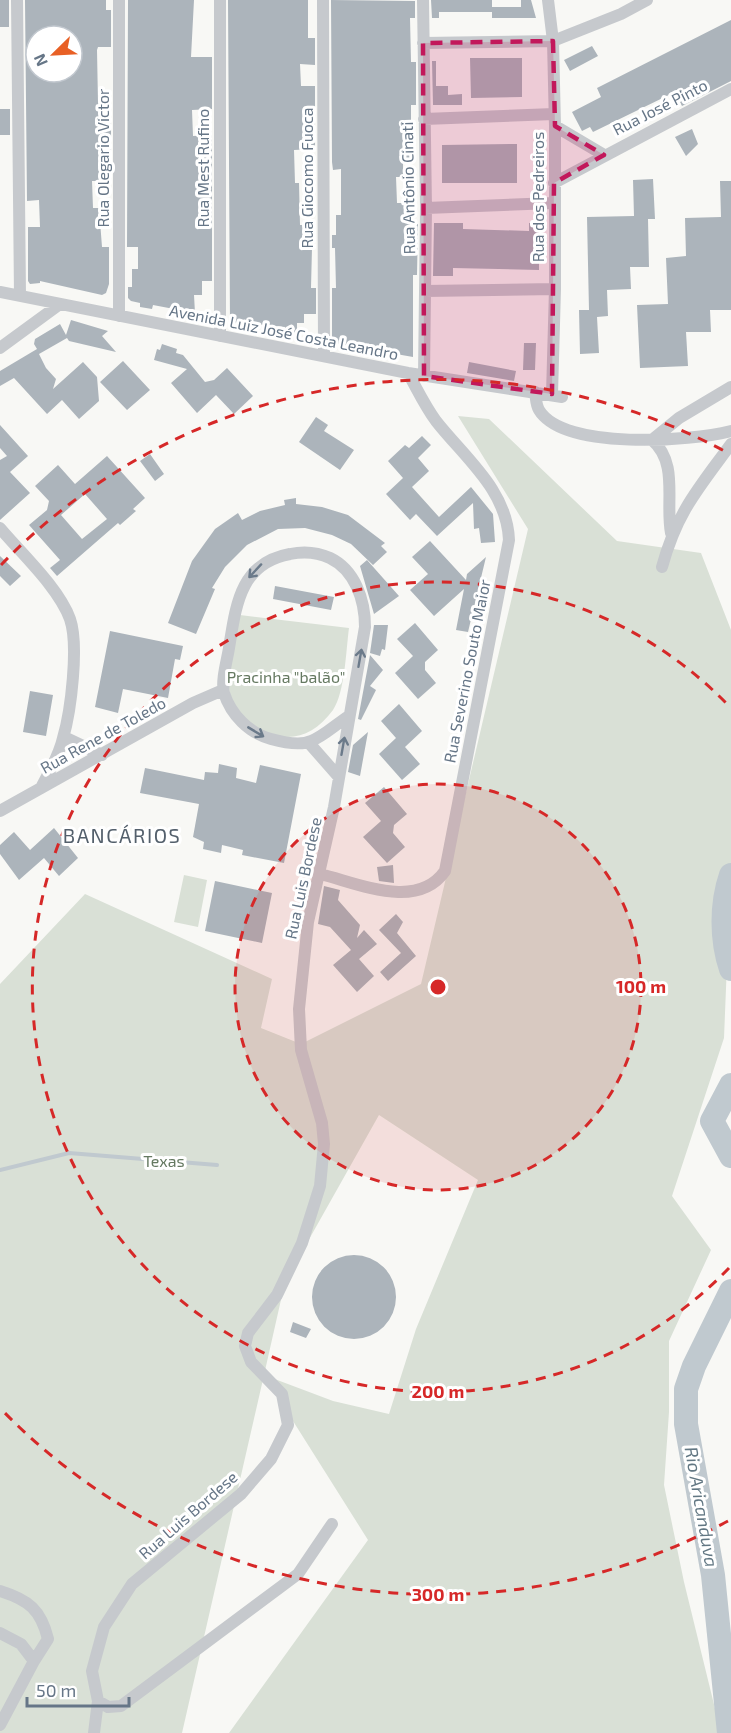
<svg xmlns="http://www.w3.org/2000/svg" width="731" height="1733" viewBox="0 0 731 1733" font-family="'Exo 2',sans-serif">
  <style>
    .green { fill: #d9e0d6; fill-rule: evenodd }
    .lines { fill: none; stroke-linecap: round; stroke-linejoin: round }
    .stream { stroke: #c0c9cf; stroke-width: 4 }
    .river { stroke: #c0c9cf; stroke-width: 24 }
    .building { fill: #acb4bb; fill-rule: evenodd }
    .street { stroke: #c6c9cd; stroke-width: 12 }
    .oneway { stroke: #6b7a8a }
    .marked { fill: #c2185b; fill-opacity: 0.2; stroke: #c2185b; stroke-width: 4.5; stroke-dasharray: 12 8; stroke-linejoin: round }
    .ring { fill: none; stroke: #d62828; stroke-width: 3; stroke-dasharray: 10 8 }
    .labels { text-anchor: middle; stroke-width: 6; stroke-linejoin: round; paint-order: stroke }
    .street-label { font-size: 16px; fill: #667687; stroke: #fff }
    .park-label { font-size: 16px; fill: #657961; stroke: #fff }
    .water-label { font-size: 18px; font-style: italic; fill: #627783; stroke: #fff }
    .quarter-label { font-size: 20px; letter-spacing: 1.5px; fill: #54606c; stroke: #fff }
    .centre { fill: #d62828; stroke: #fff; stroke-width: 3 }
    .ring-label { font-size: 18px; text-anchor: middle; font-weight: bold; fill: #d62828; stroke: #fff; stroke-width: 6; stroke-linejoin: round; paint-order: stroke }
  </style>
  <rect width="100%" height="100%" fill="#f8f8f5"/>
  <path class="green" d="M458,416L489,419L617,541L701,553L731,630V865L724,1038L672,1196L711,1250L669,1341V1412L664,1485L684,1582L721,1733H229L368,1540L264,1375L182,1733H0V984L85,894L272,979L261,1028L301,1044L421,984L528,529ZM379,1115L478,1180L416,1329L389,1414L333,1401L264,1375L285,1282Z
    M240,615L349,628C346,650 345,692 333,710C311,740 283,745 253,725C241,717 231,703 229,688C227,671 237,633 240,615Z
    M184,875L207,880L198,927L174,922Z"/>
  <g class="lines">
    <path class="stream" d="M0,1170L69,1153L217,1165"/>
    <path class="river" d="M731,875C721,904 721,940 731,969
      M731,1085L712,1121L731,1156
      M729,1733L713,1575L686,1424V1389L694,1366L731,1291"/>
  </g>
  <path class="building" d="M0,0H9V27H0Z
    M25,0H106V10H111V47H98L97,50L98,103H111V181H92L93,208H99L102,247H109V284L106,293L102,295L40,281V283L30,284L28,281V227H40L39,200L27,201ZM36,36H72V72H36Z
    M128,0H194L191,57H212V109L192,110L193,136L212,135V281H202V295H194L195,313L153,305L152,309L140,307V303L131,301L128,298V287H132V269H138V247H127Z
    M228,0H308V38H315V65L300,64L301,86H315V149L294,150L295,183H299L300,225H304V235L311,236L315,245V248H312L311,288H316V314H304V323H297V333L285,331V327L230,322Z
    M331,0L415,1V18H410L411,62H416V105H411V164H403V177H396L397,203H412V224H418L417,275H413V357L334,343L332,340V288H336L335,248H332V235H336V215H341V169L333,170L332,162Z
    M431,0H492V7H521V0H531L536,18H492V12H439V18H432Z
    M731,20V81L682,106L675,92L593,132L590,127L582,131L572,112L601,97L597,88Z
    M592,46L598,56L570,71L564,60Z
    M470,58H522V97L471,98Z
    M432,61H436V86H448V95L462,94V105H433Z
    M0,109H10V135H0Z
    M692,129L698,144L686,156L675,137Z
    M517,144V183H442V145Z
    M653,179L655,219H648L649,267H630L631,289L607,290L608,316L597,317L599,353L580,354L579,310H589L587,217L634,216L633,180Z
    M720,181H731V310H710L711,332H686L688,366L640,368L637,305L668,304L666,258L686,256L685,218L721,217Z
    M434,223H463V229L529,231V223H539V270L453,268V276H433Z
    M71,320L108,331L102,336L116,352L69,341L67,338L39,354L46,368L56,379L53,389L83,362L97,377L99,401L79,419L62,400L47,414L14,378L0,386V371L37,349L34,344L35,339L60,324L66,335Z
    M524,343H536L535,370H523Z
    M162,344L177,349L176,353L183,355L205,382L214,380L227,368L253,396L234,414L216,395L197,413L171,383L187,369L154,360L157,349L160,350Z
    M123,361L150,390L127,410L100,382Z
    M469,362L516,371L514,381L467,373Z
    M316,417L328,425L324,431L354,450L340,470L299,442Z
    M0,425L28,456L10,472L30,493L0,520V460L7,456L0,448Z
    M422,436L431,445L418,458L429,471L412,487L439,517L471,487L493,514L495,542L481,543L479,528L474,529L473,503L437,536L416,514L410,520L386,494L403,478L388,461L405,445L409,448Z
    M150,454L164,474L155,481L140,461Z
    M107,456L145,498L133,509L136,511L120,525L118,523L57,576L50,568L60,560L29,525L47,510L49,501L35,486L58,465L75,484ZM85,494L107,519L82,539L61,515Z
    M296,498V504L322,507L348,515L385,543L381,546L387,552L373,565L351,544L332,535L305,528L278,529L247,545L225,567L212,588L215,589L196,634L168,623L192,561L215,529L238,513L242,520L260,511L285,505L284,500Z
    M430,541L466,580L467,574L486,557L468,632L456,630L464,589L434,616L410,590L428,574L412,557Z
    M0,556L21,576L10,586L0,576Z
    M367,560L399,596L374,614L360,566Z
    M275,586L334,597L331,610L273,599Z
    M415,623L438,650L425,662V670L436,683L418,699L395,673L413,656L397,639Z
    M374,625H388L385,650L382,649L380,656L370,653Z
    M110,631L183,646L180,660L175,659L168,698L123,689L118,713L95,707Z
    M370,655L383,670L370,686L376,690L361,720L358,719Z
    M30,691L53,695L46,736L23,732Z
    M399,704L422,731L405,747L420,764L402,780L379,754L396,738L381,721Z
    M368,732L360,776L348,772L353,745Z
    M219,764L237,768L236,778L256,783L260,765L301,774L284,863L242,855L243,850L222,845L221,853L203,849L204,842L193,837L199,804L140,793L145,768L204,780L205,772L218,773Z
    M384,787L407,814L394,825L393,833L405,847L387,863L363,837L381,821L365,803Z
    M54,828L78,858L59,876L44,858L19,880L0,854V845L14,832L30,850Z
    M393,865L394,883L379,881L377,867Z
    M215,881L272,893L262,943L205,931Z
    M324,886L340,890L338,900L360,925L357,938L364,930L377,944L359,959L374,976L357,992L333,965L351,950L330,927L318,924Z
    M396,914L403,922L397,933L416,956L388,981L380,972L401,953L379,930Z
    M312 1297a42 42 0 1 1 84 0a42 42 0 1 1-84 0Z
    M293,1322L311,1329L306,1338L290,1332Z"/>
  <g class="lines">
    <path class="street" d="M17,0L20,295
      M220,0V336
      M323,0L324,355
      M423,0L426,208L424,376
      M548,0L553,41L555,126V289L552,394
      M423,43L553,41L621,14L647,0
      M424,119L554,114
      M555,126L604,155
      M554,183L731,89
      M426,208L553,203
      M425,291L555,289
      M0,292L408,373L562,397
      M119,316V0
      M0,348L60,304
      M535,392C536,398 536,405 539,410C564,451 691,441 731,431
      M0,528C21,553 59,588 70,619C79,645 71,711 63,738C59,756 49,772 41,788
      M671,533C665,502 679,463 652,440L679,418L731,387
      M662,567C677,512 698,489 731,444
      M64,737L102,755
      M309,743L338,776
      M0,811L193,703L223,690
      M320,874C358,883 417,911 445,871L509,540C507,490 465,458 436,421C425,406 417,389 408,373
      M0,1591C29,1600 41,1610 48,1639L34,1661L21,1644L0,1633
      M98,1701L108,1707L121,1706L298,1574L332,1524
      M0,1725L34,1661
      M94,1733L98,1701L92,1671L104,1627L132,1584L241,1494L271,1459L288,1425L282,1394L251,1362L245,1346L248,1333L277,1295L302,1243L320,1186L324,1144L322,1123L301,1050L299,1009L308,922L334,807L365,627C365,600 355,570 330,558C317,552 304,551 290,554C240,563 236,605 229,648C227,661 221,680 224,693C231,715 249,733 271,739C282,742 300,746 311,741C324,736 336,724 349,716"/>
  </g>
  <defs><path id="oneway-shaft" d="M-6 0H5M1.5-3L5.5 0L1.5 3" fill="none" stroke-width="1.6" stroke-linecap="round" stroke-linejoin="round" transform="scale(1.5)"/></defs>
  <g class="oneway">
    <use href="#oneway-shaft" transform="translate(255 571) rotate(133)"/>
    <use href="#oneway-shaft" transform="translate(360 658) rotate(-80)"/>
    <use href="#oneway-shaft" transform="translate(256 732) rotate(31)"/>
    <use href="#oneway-shaft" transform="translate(343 746) rotate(-80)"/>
  </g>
  <path class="marked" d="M553,41L555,126L604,155L554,183L552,394L424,376L423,43Z"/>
  <circle cx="438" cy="987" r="203" fill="#d62828" fill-opacity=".12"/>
  <g class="ring">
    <circle cx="438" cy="987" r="203"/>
    <path d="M729 1268A405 405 0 1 1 729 706"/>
    <path d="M728 1521A608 608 0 0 1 1 1409M1 565A608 608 0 0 1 728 453"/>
  </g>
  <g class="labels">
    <g class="street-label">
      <text transform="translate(660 107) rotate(-27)" y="6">Rua José Pinto</text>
      <text transform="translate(103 158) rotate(-90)" y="6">Rua Olegario Victor</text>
      <text transform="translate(203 168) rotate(-90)" y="6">Rua Mest Rufino</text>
      <text transform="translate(307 178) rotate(-90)" y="6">Rua Giocomo Fuoca</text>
      <text transform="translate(408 188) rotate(-91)" y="6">Rua Antônio Cinati</text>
      <text transform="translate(538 197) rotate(-90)" y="6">Rua dos Pedreiros</text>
      <text transform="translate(284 332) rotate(11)" y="6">Avenida Luiz José Costa Leandro</text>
      <text transform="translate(467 671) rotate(-79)" y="6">Rua Severino Souto Maior</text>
      <text transform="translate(103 735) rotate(-29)" y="6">Rua Rene de Toledo</text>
      <text transform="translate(303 878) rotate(-78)" y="6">Rua Luis Bordese</text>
      <text transform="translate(188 1515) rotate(-41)" y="6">Rua Luis Bordese</text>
    </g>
    <g class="park-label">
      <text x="286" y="683">Pracinha "balão"</text>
      <text x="164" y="1167">Texas</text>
    </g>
    <g class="water-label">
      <text transform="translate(701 1507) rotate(80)" y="6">Rio Aricanduva</text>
    </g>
    <g class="quarter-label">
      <text x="122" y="843">BANCÁRIOS</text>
    </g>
  </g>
  <circle cx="438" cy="987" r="9" class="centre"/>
  <g class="ring-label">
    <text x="641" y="993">100 m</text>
    <text x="438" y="1398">200 m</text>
    <text x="438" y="1601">300 m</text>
  </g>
  <g transform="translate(54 54) rotate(246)"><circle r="28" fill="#ffffff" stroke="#c2c8cf" stroke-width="1.5"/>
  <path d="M0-4.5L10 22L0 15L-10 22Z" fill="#e86025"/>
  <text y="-9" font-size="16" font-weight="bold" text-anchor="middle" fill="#667687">N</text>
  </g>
  <path d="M27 1697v9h102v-9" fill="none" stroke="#667687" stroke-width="3"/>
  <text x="36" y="1697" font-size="18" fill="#667687" stroke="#ffffff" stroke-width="4.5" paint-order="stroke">50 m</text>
</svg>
